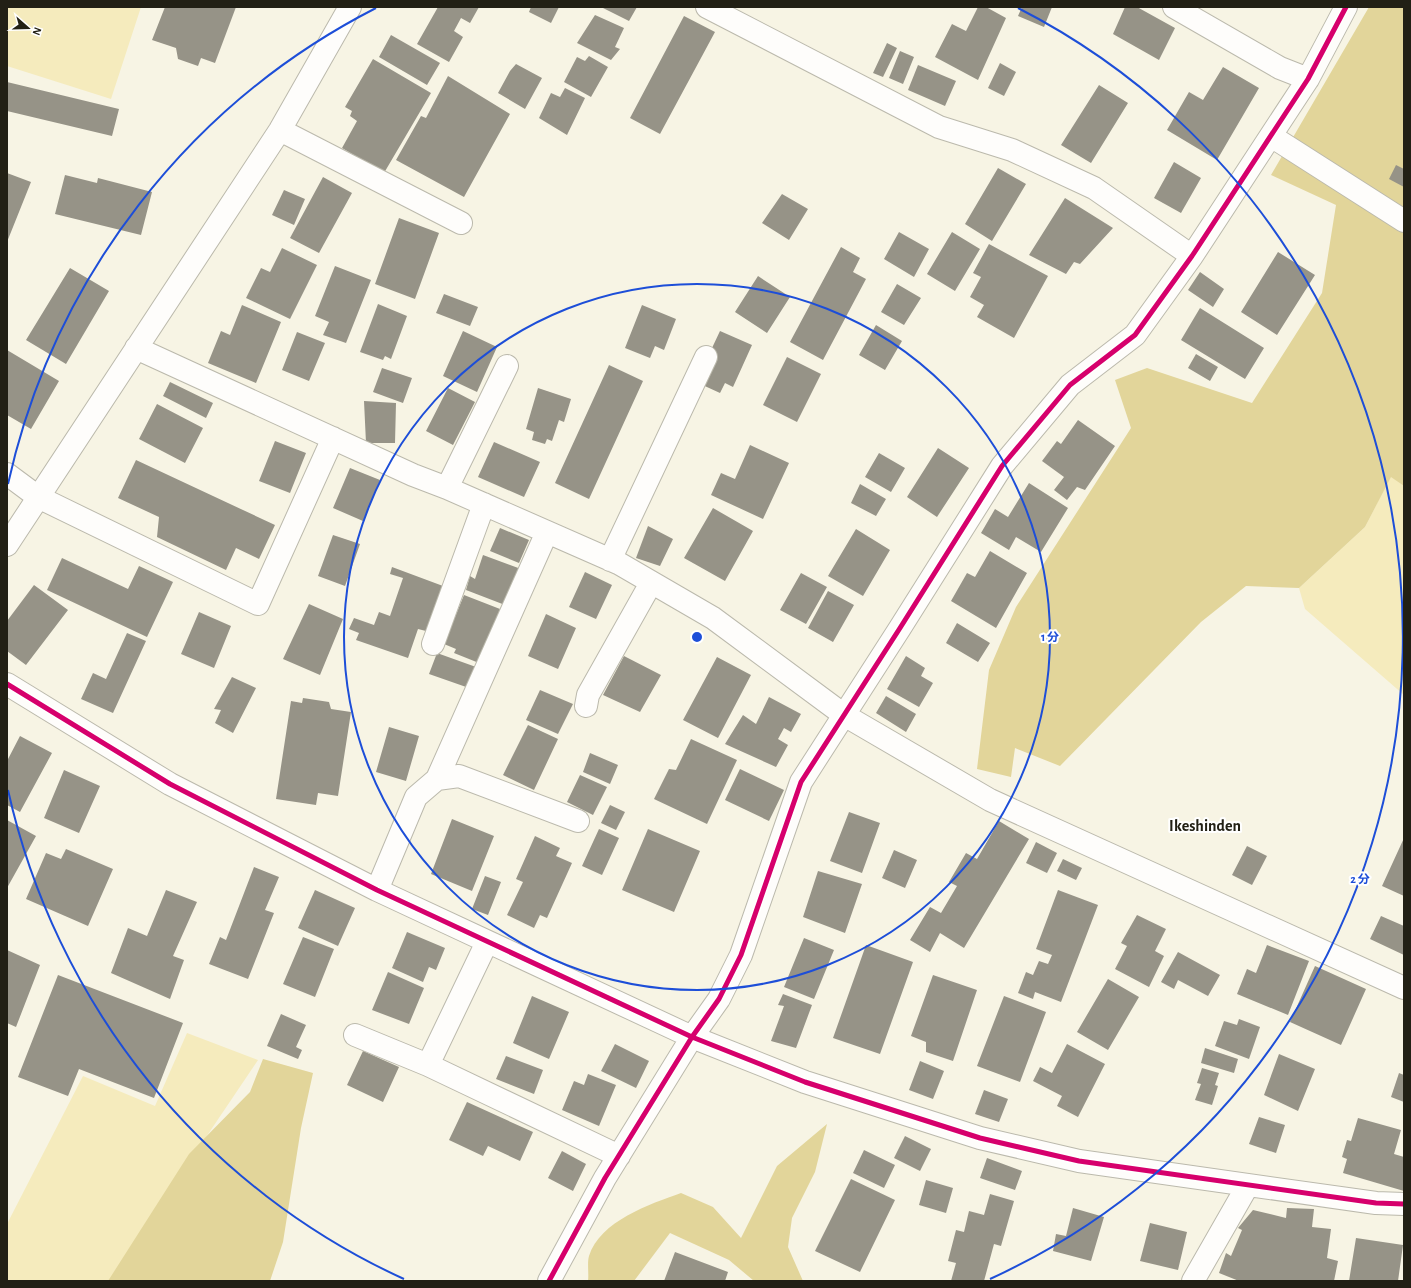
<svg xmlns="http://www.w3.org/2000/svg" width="1411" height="1288" viewBox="0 0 1411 1288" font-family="'Alegreya Sans','Noto Sans JP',sans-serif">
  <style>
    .green { fill: #f5ebbd }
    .forest { fill: #e2d59a }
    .building { fill: #969387 }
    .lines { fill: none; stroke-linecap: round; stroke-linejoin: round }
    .minor-casing { stroke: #bbb9ac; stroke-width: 24 }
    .minor { stroke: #fefdfb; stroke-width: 22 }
    .cycleway-casing { stroke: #fff; stroke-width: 8 }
    .cycleway { stroke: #d6006c; stroke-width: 5 }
    .ring { fill: none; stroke: #1d4ed8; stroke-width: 2 }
    .labels { text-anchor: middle; stroke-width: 4; stroke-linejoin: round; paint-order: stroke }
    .quarter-label { font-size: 16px; font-weight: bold; fill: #222015; stroke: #fff }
    .centre { fill: #1d4ed8; stroke: #fff; stroke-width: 2 }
    .ring-label { font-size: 12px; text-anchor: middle; font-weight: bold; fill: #1d4ed8; stroke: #fff; stroke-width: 4; stroke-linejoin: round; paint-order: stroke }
  </style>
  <rect width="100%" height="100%" fill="#f7f4e4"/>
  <path class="green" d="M7,7H141L111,99L7,66Z
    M1391,476L1404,486V695L1305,609L1299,588L1365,527Z
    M187,1033L258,1060L109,1281H7V1224L83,1076L155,1106Z"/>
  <path class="forest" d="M1369,7H1404V486L1391,477L1365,527L1299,588L1246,586L1201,622L1060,766L1015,748L1011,777L977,769L989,670L1016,607L1131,428L1115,380L1147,368L1252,403L1322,293L1336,205L1271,175Z
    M263,1059L313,1073L301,1128L283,1242L270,1281H108L189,1154L250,1092Z
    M827,1124L815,1172L792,1218L788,1247L803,1281H754L729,1260L670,1233L634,1281H588C589,1274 587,1263 589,1256C600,1221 650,1204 681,1193L713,1207L741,1238L777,1166Z"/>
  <path class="building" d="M165,7H236L215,63L201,58L198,66L178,59L176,48L152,40Z
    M438,7H479L470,23L461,18L454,31L463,37L449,62L417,44Z
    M531,7H559L551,23L529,12Z
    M601,7H637L629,21Z
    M978,7H986L1006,18L978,80L935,57L952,24L966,31Z
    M1022,7H1052L1044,27L1018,16Z
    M1125,7H1137L1175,28L1159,60L1113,34Z
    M595,15L624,28L615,47L620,49L611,60L577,43Z
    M684,16L715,32L660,134L630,118Z
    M391,35L440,63L427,85L379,57Z
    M887,43L897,48L883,77L873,73Z
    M900,51L914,57L903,84L889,78Z
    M589,56L608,67L591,97L564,82L577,57L585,61Z
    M373,59L431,93L384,173L342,148L357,121L350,116L352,111L345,107Z
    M1000,63L1016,72L1004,96L988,88Z
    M516,64L542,78L525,109L498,93L510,71Z
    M918,65L956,81L945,106L908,90Z
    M1223,67L1259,88L1217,160L1167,130L1189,92L1203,100Z
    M448,76L510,114L464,197L396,160L421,116L426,118Z
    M7,82L119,109L112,136L7,111Z
    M1099,85L1128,103L1091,163L1061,145Z
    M565,88L585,98L567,135L539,118L551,93L560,97Z
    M1174,162L1201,178L1181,213L1154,198Z
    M1396,165L1404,169V187L1389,179Z
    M998,168L1026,184L992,241L965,224Z
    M7,173L31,182L7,242Z
    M65,175L97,183L98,178L152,192L141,235L55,214Z
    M323,177L352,193L319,253L290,238Z
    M284,190L305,199L294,225L272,215Z
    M782,194L808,209L789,240L762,223Z
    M1065,198L1113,228L1080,264L1074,262L1066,274L1029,255Z
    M399,218L439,233L415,299L375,284Z
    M899,232L929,249L914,277L884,259Z
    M952,232L980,249L955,291L927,274Z
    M989,244L1048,276L1014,338L977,317L984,305L970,297L981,277L973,273Z
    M841,247L860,258L853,272L866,279L823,360L790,342Z
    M282,248L317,265L290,319L246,298L261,268L270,272Z
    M1278,252L1315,275L1277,335L1241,312Z
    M335,266L371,280L346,343L323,335L329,322L315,316Z
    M70,268L109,291L66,364L26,340Z
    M1200,272L1224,289L1213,307L1188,290Z
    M758,276L790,297L767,333L735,312Z
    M897,284L921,298L904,325L881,312Z
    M444,294L478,307L470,326L436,313Z
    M378,304L407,316L391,359L385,356L383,360L360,352Z
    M242,305L281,322L256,383L208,363L221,331L230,335Z
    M642,305L676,319L664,350L655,346L650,358L625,348Z
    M1200,308L1264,348L1245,379L1181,340Z
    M876,325L902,341L885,370L859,355Z
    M463,331L497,347L477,392L443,376Z
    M720,331L752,345L733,387L725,383L720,393L696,382Z
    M297,332L325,343L309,381L282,370Z
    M7,350L59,381L31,429L7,415Z
    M1196,354L1218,367L1210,381L1188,368Z
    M787,357L821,374L797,422L763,405Z
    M609,365L643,381L589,499L555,483Z
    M382,368L412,378L403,403L373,392Z
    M170,382L213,403L206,418L163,396Z
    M448,388L475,402L453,445L426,431Z
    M538,388L571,399L564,422L559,420L552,441L547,439L545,444L532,440L534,432L526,429Z
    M364,401L396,403L395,443H366Z
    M157,404L203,428L185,463L139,439Z
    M1078,420L1115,446L1085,490L1077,487L1067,500L1054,490L1064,477L1042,461L1057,441L1061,444Z
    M275,441L306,453L290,493L259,481Z
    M494,442L540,462L524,497L478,477Z
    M750,445L789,463L763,519L711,495L721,473L735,479Z
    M938,448L969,468L937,517L907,497Z
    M879,453L905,468L891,492L865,477Z
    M136,460L275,525L259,559L236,548L226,570L157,537L159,517L118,498Z
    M350,468L380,480L363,521L333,508Z
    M1029,483L1068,508L1041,552L1016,537L1009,550L981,533L995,509L1008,517Z
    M860,484L886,499L876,516L851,503Z
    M713,508L753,531L725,581L684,558Z
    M648,526L673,539L660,566L636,558Z
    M500,528L529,540L519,563L490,551Z
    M856,529L890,550L863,596L828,576Z
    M333,535L360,544L345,586L318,576Z
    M990,551L1027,573L996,628L951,601L967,573L975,577Z
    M483,555L521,569L505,605L466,590L470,576L475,579Z
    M62,558L128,589L139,566L173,582L147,637L47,590Z
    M392,567L443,586L426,631L418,629L408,658L356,640L359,633L349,629L354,618L374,625L379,612L390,616L403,578L390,574Z
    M585,572L612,585L596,619L569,607Z
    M801,573L827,587L806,624L780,610Z
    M34,585L68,610L26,665L7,651V621Z
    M828,591L854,605L833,642L808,628Z
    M464,595L500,609L479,663L454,653L456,649L444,644Z
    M309,604L343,619L320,675L283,659Z
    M199,612L231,626L214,668L181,654Z
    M546,614L576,628L558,669L528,656Z
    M957,623L990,643L978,662L946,643Z
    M127,633L146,641L113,713L81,699L93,673L106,679Z
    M437,653L476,667L469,688L429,674Z
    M624,656L661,675L640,712L603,695Z
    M906,656L925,668L921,676L933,683L919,707L887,689Z
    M717,657L751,675L718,738L683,720Z
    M232,677L256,688L233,733L215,723L221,710L214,709Z
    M540,690L573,704L558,734L526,720Z
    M886,696L916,714L906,732L876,713Z
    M769,697L801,714L791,732L784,728L778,739L788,745L776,767L725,744L743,715L756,724Z
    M303,698L329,702L331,709L351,712L338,796L318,793L316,805L276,799L291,701L302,703Z
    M528,725L558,739L534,790L503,775Z
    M389,727L419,736L406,781L376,772Z
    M20,736L52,753L20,812L7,805V761Z
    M691,739L737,760L707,824L654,799L669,769L676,770Z
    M590,753L618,765L610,784L583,772Z
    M740,769L784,790L769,821L725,800Z
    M64,770L100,786L79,833L44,818Z
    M580,775L607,787L593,815L567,802Z
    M610,805L625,812L616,830L601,823Z
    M849,812L880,823L862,873L830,861Z
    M452,819L494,836L472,891L431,874Z
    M7,820L36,836L7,888Z
    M999,821L1029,839L964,948L940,933L930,952L910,940L930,907L941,913L957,886L949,882L966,853L977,859Z
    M599,829L619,838L602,875L582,866Z
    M648,829L700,851L674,912L622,890Z
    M535,836L560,848L556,856L572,863L547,918L540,915L534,928L507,915L523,882L516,879Z
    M1404,838V896L1382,886Z
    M1036,842L1057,853L1047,873L1026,863Z
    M1247,846L1267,856L1252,885L1232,875Z
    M66,849L113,869L88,926L26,899L46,853L61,859Z
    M894,850L917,860L905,888L882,878Z
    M1063,859L1082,868L1076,880L1057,871Z
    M254,867L279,877L265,910L274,913L248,979L209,964L220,937L226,940Z
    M818,871L862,884L845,933L803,917Z
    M485,876L501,882L488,915L472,909Z
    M166,890L197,902L173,956L184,960L170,999L111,973L128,928L147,936Z
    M315,890L355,908L338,946L298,928Z
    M1058,890L1098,905L1061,1002L1035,992L1033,999L1018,993L1026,972L1033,975L1039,961L1048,964L1052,955L1036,949Z
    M1137,915L1166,929L1155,951L1164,956L1149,987L1115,969L1127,946L1121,943Z
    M1381,916L1404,926V955L1370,939Z
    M407,932L445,948L436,970L429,967L423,982L392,968Z
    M303,937L334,949L315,997L283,984Z
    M804,938L834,950L814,999L784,987Z
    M866,945L913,962L880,1054L833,1038Z
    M1267,945L1309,961L1288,1015L1237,994L1247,969L1256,973Z
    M7,950L40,965L16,1027L7,1023Z
    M1178,952L1220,975L1208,996L1178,980L1174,989L1161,982Z
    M1315,966L1366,989L1341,1045L1290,1022Z
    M388,972L424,988L409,1024L372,1010Z
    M58,975L183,1023L154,1098L79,1069L68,1096L18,1077Z
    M933,975L977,990L953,1061L926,1052V1042L911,1036Z
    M1108,979L1139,997L1108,1050L1077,1032Z
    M783,994L812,1005L796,1048L771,1041L784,1006L778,1005Z
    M532,996L569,1012L549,1059L513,1043Z
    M1004,996L1046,1012L1020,1082L977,1066Z
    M281,1014L306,1025L296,1047L302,1050L298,1059L267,1046Z
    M1239,1019L1260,1027L1249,1059L1215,1046L1224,1021L1237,1025Z
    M615,1044L649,1061L636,1088L601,1071Z
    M1067,1044L1105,1064L1078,1117L1057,1106L1062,1096L1033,1081L1040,1067L1052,1073Z
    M1205,1048L1238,1059L1234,1073L1201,1063Z
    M363,1051L399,1067L383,1102L347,1085Z
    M1279,1054L1315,1069L1298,1111L1264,1095Z
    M506,1056L543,1070L534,1094L496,1079Z
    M920,1061L944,1071L933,1099L909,1090Z
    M1202,1068L1219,1073L1215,1085L1218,1086L1212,1105L1195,1100L1201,1084L1197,1083Z
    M1399,1073L1404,1075V1102L1391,1097Z
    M588,1074L616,1085L599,1126L562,1110L574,1081L584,1085Z
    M984,1090L1008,1099L999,1122L975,1114Z
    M467,1102L533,1132L520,1161L488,1146L483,1156L449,1140Z
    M1259,1117L1285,1125L1276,1153L1249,1144Z
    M1358,1118L1401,1130L1394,1154L1404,1157V1191L1343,1173L1347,1159L1342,1157L1347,1140L1351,1141Z
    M905,1136L931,1149L920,1171L894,1158Z
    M864,1150L895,1165L884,1188L853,1173Z
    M562,1151L586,1164L573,1191L548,1178Z
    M987,1158L1022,1171L1015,1190L980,1178Z
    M851,1179L895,1200L860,1272L815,1251Z
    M926,1180L953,1188L946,1213L919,1205Z
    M990,1194L1014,1201L1001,1246L994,1244L984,1281H951L956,1263L948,1261L956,1230L964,1232L969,1211L984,1215Z
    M1073,1208L1104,1217L1091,1261L1053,1251L1056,1234L1066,1236Z
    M1287,1208L1314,1209L1312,1227L1331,1229L1327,1258L1338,1261L1334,1281H1239L1219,1273L1226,1253L1231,1256L1242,1230L1238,1228L1253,1210L1286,1218Z
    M1150,1223L1187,1232L1178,1270L1140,1261Z
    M1356,1238L1403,1245L1398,1281H1349Z
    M675,1252L728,1272L725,1281H664Z"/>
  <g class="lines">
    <g class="minor-casing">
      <path id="minor" d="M707,7L939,127L1012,150L1094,188L1192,256
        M1174,7L1280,68L1308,79
        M280,130L461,223
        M1271,136L1404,221
        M136,348L413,475L447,488L620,564L713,618L844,715L990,800L1404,988
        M7,474L38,497L258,604L333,438
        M447,488L507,366
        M7,545L280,130L350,7
        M610,560L706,357
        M433,644L484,504
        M7,684L170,784L377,890L692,1037L805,1082L980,1138L1079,1161L1376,1203L1404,1204
        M586,706L588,695L651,583
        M437,779L547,532
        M377,890L416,797L437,779L459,776L578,821
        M355,1035L428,1065L619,1156
        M428,1065L487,942
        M549,1281L605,1178L692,1037L719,999L741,955L801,782L900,628L1002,466L1070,385L1135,335L1192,256L1308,79L1346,7
        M1193,1281L1248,1185"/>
    </g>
    <use href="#minor" class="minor"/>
    <g class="cycleway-casing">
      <path id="cycleway" d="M7,684L170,784L377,890L692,1037L805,1082L980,1138L1079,1161L1376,1203L1404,1204
        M549,1281L605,1178L692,1037L719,999L741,955L801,782L900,628L1002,466L1070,385L1135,335L1192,256L1308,79L1346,7"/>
    </g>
    <use href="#cycleway" class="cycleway"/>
  </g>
  <g class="ring">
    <circle cx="697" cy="637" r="353"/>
    <path d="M404 1279A706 706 0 0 1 8 790M8 484A706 706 0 0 1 376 8M1018 8A706 706 0 0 1 990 1279"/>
  </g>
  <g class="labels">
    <g class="quarter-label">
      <text x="1205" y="831">Ikeshinden</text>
    </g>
  </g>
  <circle cx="697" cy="637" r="6" class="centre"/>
  <g class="ring-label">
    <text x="1050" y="641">1 分</text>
    <text x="1360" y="883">2 分</text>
  </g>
  <rect width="1411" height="1288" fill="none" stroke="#222015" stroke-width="16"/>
  <g transform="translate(28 28) rotate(110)" stroke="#ffffff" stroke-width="3" paint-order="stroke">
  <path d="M0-3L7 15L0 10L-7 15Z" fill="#222015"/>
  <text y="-6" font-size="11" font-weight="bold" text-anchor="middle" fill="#222015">N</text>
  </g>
</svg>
